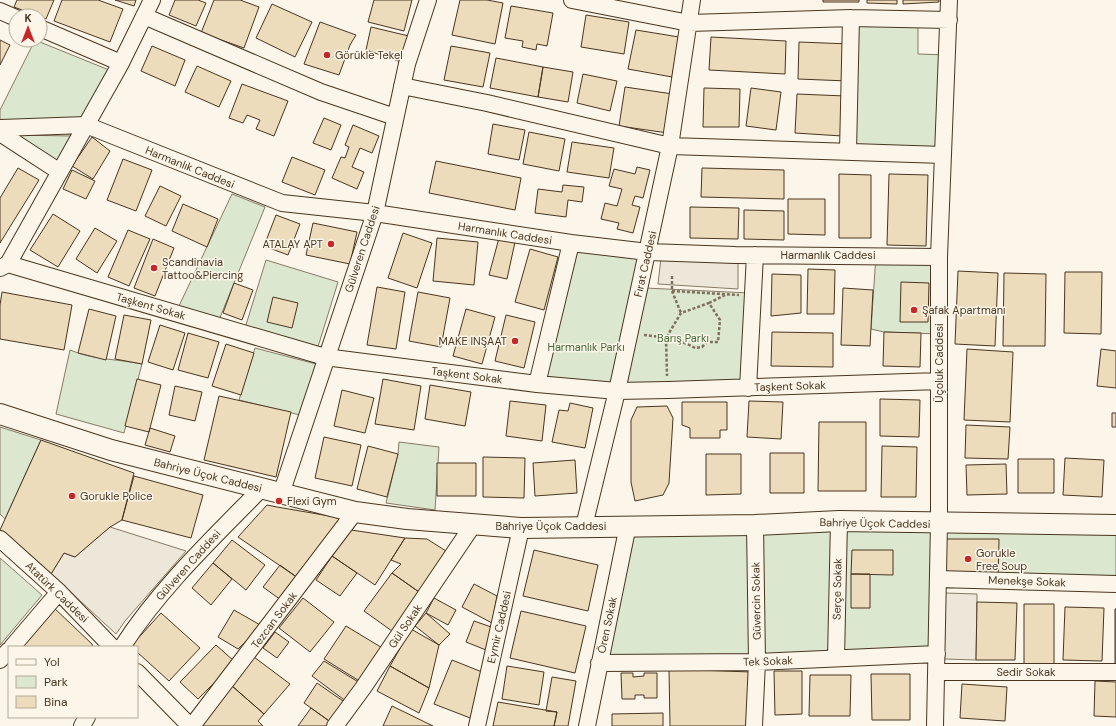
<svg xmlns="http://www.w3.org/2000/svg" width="1116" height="726" viewBox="0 0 1116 726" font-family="'DM Sans',sans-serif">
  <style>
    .green { fill: #dce7d0; stroke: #887966 }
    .parking { fill: #ede7d9; stroke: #887966 }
    .building { fill: #ecdcbc; stroke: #4a3520 }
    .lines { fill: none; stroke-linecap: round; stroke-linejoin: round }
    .minor-casing { stroke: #4a3520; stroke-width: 18 }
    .major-casing { stroke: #4a3520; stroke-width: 22 }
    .path { stroke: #7f6f5c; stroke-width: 2.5; stroke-dasharray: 3 2; stroke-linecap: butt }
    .minor { stroke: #fbf6e9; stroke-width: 16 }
    .major { stroke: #fbf6e9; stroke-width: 20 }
    .poi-dot { fill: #c62828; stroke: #fbf6e9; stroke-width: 1.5 }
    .labels { text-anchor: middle; stroke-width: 3; stroke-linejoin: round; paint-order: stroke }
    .poi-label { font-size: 11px; fill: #4a3520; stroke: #fbf6e9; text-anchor: start }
    .street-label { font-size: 11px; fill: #4a3520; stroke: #fbf6e9 }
    .park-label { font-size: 11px; fill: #436837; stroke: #fbf6e9 }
  </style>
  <rect width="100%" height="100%" fill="#fbf6e9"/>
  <path class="green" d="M851,18L918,19V54L947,55L943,155L848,151Z
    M35,40L109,70L82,119L0,120V110Z
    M14,135L72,136L58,162Z
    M232,194L265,207L219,320L178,308Z
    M573,246L644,254L614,388L540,381Z
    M876,255L939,257V334L884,332L871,329Z
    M266,260L338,282L317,350L245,328Z
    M645,288L750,293L745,383L621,387Z
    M255,348L316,364L300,415L239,400Z
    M70,350C94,360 118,359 142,364L124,433L56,414Z
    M0,427L41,440L5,519L0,514Z
    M399,442L439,447L435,510L386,503L398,454Z
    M628,525H1116V584L938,579L937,654L599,663Z
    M0,558L42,595L0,645Z"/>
  <path class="parking" d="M661,258L738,263V289L658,284Z
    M110,527L186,551L125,621L116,634L51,574L64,553L75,557Z
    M945,593L977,594L976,660L944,659Z"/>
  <path class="building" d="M17,0H54L46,19L14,7Z
    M62,0H98L123,9L110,42L54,21Z
    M115,0H136L134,6Z
    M175,0H198L206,3L196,26L169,15Z
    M214,0H240L259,7L244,48L201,33Z
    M374,0H412L404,31L368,22Z
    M460,0H487L503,3L495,44L452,35Z
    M823,0H859V2H823Z
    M867,0H897V4L867,3Z
    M903,0H939V2L903,4Z
    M272,4L312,22L295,57L256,38Z
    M511,6L553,13L547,46L537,44L536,50L522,47L523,41L505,38Z
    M586,15L629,22L624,54L581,47Z
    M320,22L356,35L350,45L339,75L304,64Z
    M371,27L413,37L407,64L366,50Z
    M636,30L679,37L672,77L628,69Z
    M711,37L786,41L785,74L709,70Z
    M0,40L10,45L0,65Z
    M799,42L850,44L848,81L798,79Z
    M152,46L185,60L175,86L141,71Z
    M451,46L490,53L483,87L444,80Z
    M496,58L543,67L538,97L490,88Z
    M197,66L231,81L219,107L185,92Z
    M543,67L573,72L568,102L538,97Z
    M583,74L617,81L610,111L577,103Z
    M242,84L288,101L274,136L256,129L260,120L247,115L243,123L229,118Z
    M625,87L673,94L668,133L619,126Z
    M704,88L740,89L739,127H703Z
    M751,88L781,92L776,130L746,126Z
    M797,94L845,96L842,136L795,133Z
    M324,118L341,125L331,150L313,143Z
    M493,124L525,130L519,160L488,154Z
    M353,125L379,136L372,153L360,148L352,167L364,172L357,189L332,178L341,157L345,158L349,147L345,145Z
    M529,132L565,139L559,171L523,164Z
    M92,137L110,151L93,179L72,166Z
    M572,142L614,148L609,178L567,172Z
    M292,157L325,170L315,195L282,182Z
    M123,159L152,170L136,211L107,200Z
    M436,161L521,178L515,210L429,193Z
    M637,167L650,170L643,198L635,196L632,205L640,207L633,233L617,229L619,223L601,219L605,203L617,206L622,189L609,186L614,169L635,174Z
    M18,168L39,180L0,243V198Z
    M702,168L784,170V199L701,197Z
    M72,170L95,181L86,199L63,189Z
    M839,174L871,175V238H839Z
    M889,174L928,175L926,246L887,245Z
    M563,185L584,187L582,202L568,200L566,217L535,213L538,189L562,192Z
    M160,186L181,196L166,226L145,216Z
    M788,199H825V235L788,234Z
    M183,204L218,219L207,247L172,231Z
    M690,207L739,208L738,239L690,238Z
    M744,210L784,211V240L744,239Z
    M53,214L80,231L58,267L30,250Z
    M276,215L300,224L288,255L264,246Z
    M313,223L357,232L350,264L306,255Z
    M95,228L117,241L97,273L76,259Z
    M128,230L150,239L129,286L108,277Z
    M403,233L432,243L417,288L388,278Z
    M437,238L478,242L474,285L433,281Z
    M499,238L515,242L507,279L489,275Z
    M153,239L174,248L155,296L134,288Z
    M530,249L558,257L544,310L515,302Z
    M808,269L835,270L834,314H807Z
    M958,271L998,273L995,346L955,344Z
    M1065,272H1102L1101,334L1064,333Z
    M1004,273L1046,274L1045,346H1003Z
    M772,274L801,275V313L771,316Z
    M901,282L929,283L928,322H900Z
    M234,283L253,290L242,320L223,313Z
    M377,287L405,292L396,349L367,345Z
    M843,288L873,290L870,346L841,345Z
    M2,292L72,305L64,350L0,339V305Z
    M418,292L450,298L441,347L409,341Z
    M273,297L298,303L292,328L267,322Z
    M89,309L116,316L106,360L78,353Z
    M466,309L495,317L482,364L453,356Z
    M124,315L151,320L142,364L115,359Z
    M506,315L535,322L524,368L495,361Z
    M160,325L185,333L173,370L148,362Z
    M772,332L833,333V367L771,366Z
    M884,332L921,333L920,367L883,366Z
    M188,333L219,342L208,378L178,370Z
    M226,344L254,353L241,395L212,386Z
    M967,349L1013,352L1010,422L964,420Z
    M1101,349L1116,351V388L1097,386Z
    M137,379L161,385L149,432L125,426Z
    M383,379L421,386L414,430L375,424Z
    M430,385L471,392L465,426L425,419Z
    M175,386L202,392L195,421L169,415Z
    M342,390L374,398L365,433L334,426Z
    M219,396L291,412L276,477L204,460Z
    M880,399L920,400L919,437L880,436Z
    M510,401L546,405L542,441L506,436Z
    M749,401L783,402L781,439L747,437Z
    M682,402H727V430H720V438H690V428L682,425Z
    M570,403L593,408L585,448L552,442L559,410L568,411Z
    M667,406L673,418L669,483L663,495L635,501L631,482V420L637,407Z
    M1112,413H1116V427H1112Z
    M819,422H866V491H818Z
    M966,425L1010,427L1008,459L965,458Z
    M150,428L175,436L170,452L145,445Z
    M324,437L361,445L352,486L315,478Z
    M41,440L134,473L122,520L110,527L75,557L64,553L51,574L0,530Z
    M368,446L398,454L387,497L357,489Z
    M882,446L917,447L916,497H881Z
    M770,453H804V493H770Z
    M706,454H741V494L706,495Z
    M483,457L525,458L524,498L483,497Z
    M1065,458L1104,460L1102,497L1063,495Z
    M1018,459H1054V493H1018Z
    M575,460L577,493L535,496L533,463Z
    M437,463H476V496H437Z
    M1006,464L1007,494L967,495L966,465Z
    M134,476L203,495L191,538L122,520Z
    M267,505L277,507L347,519L298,578L238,537Z
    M351,530L405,538L375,585L332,556Z
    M405,538L427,539L446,551L419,592L392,573L401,564L391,560Z
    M939,539H999L998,581L938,579Z
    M232,540L265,565L246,590L213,563Z
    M534,550L598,565L588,611L523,596Z
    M852,550H893V575L851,574Z
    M332,556L357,573L340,596L316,580Z
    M213,563L232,579L211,605L192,588Z
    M280,565L298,578L281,600L263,587Z
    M392,573L419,592L392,631L364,611Z
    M851,574H870V608H851Z
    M474,584L497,596L492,623L462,607Z
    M303,598L334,622L310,652L279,628Z
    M434,598L456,610L448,625L426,613Z
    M977,602L1017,603L1015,660H976Z
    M1024,604H1054V664H1024Z
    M52,606L92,644L93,647H18Z
    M1065,607L1104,608L1102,661L1063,660Z
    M1115,609H1116V663H1115Z
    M234,610L262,626L238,649L218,637Z
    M521,611L586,626L575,673L510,658Z
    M161,613L200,648L169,681L137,652V647L131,646Z
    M426,613L450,634L439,645L415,626Z
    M474,621L494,628L486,650L466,642Z
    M346,626L384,649L361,682L324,659Z
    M411,629L439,645L429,688L390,666Z
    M275,632L289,642L277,658L263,648Z
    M216,645L235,662L198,699L180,682Z
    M254,657L290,684L264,714L231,685Z
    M452,660L482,672L478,721L434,704Z
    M324,661L360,683L347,702L312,676Z
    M390,666L429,688L419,713L377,691Z
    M507,666L544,672L539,705L502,699Z
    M669,669L751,672L746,726H670Z
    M774,671H802V714L775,715Z
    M621,673H633V677L644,676V673H657V698H644V695H635V699H622Z
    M871,674H910V720H872Z
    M810,675H851L850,716H809Z
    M552,677L576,681L568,726H554L557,712L546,711Z
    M1095,681L1116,682V717L1094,716Z
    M317,683L346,703L332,723L304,703Z
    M962,684L1007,687L1005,721L960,718Z
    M231,685L264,714L258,721L263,726H194Z
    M498,702L557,712L554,726H493Z
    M392,706L433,726H383Z
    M311,708L332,723L330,726H298Z
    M663,713V726H612V714Z"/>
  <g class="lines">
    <g class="minor-casing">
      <path id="minor" d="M572,0L689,23L851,18L949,20
        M0,11L16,18
        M144,16L321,92L395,117
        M40,28L121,63
        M402,86L487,103L670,146L943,155
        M0,128L86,125L282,203L375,213L571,243L648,252L735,255L939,257
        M0,133L60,172
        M848,151L851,18
        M8,264L325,357L537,384L617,391L668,390L939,381
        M0,268L8,264L121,63L152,0
        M537,384L571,243
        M748,388L755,255
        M281,494L375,213L407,64L428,0
        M584,526L617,391L670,146L692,0
        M0,539L59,592L112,647
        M938,579L1116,584
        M12,647L59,592
        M122,647C160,588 212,539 261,489
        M836,658L839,521
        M0,660L9,650
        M599,663L757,662L937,654
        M137,672L190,726
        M937,672H1116
        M82,726L87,717
        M192,726L355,512
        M335,726L363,688L473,525
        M477,726L521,528
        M587,726L628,525
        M754,726L757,662L755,525
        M935,726L939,523V257L949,0"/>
    </g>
    <g class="major-casing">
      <path id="major" d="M0,414L111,450L355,512L407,519L521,528L755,525L839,521L1116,525"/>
    </g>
    <path class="path" d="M672,276V291L681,313
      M672,291L739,295
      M709,303L725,295
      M644,335C661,337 680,339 695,348L702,347L707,342H718L720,320L709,303L681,313L666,338L667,376"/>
    <use href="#minor" class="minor"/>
    <use href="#major" class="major"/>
  </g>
  <g class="poi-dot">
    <circle cx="327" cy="55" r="4"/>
    <circle cx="331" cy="244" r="4"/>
    <circle cx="154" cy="268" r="4"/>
    <circle cx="914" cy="310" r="4"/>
    <circle cx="515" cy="341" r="4"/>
    <circle cx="72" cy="496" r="4"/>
    <circle cx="279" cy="501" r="4"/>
    <circle cx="968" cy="559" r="4"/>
  </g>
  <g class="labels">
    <g class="poi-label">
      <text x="335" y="59">Görükle Tekel</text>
      <text x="323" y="248" text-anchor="end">ATALAY APT</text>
      <text x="162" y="266">Scandinavia<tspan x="162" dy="13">Tattoo&amp;Piercing</tspan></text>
      <text x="922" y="314">Şafak Apartmanı</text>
      <text x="507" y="345" text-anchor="end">MAKE INŞAAT</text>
      <text x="80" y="500">Gorukle Police</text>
      <text x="287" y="505">Flexi Gym</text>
      <text x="976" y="557">Gorukle<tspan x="976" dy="13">Free Soup</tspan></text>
    </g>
    <g class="street-label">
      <text transform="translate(190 167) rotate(22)" y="4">Harmanlık Caddesi</text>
      <text transform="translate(505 233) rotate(9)" y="4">Harmanlık Caddesi</text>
      <text transform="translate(362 249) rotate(-72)" y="4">Gülveren Caddesi</text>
      <text x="828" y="259">Harmanlık Caddesi</text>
      <text transform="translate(645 264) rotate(-77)" y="4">Fırat Caddesi</text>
      <text transform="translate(151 306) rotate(16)" y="4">Taşkent Sokak</text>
      <text transform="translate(939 363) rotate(-90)" y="4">Üçoluk Caddesi</text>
      <text transform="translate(467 375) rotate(7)" y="4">Taşkent Sokak</text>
      <text transform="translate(790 386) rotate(-2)" y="4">Taşkent Sokak</text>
      <text transform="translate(208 475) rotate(14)" y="4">Bahriye Üçok Caddesi</text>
      <text transform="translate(875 523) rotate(1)" y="4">Bahriye Üçok Caddesi</text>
      <text x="551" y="530">Bahriye Üçok Caddesi</text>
      <text transform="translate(188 565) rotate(-48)" y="4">Gülveren Caddesi</text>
      <text transform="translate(1027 581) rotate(2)" y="4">Menekşe Sokak</text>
      <text transform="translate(837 589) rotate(-89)" y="4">Serçe Sokak</text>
      <text transform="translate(57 592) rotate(44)" y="4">Atatürk Caddesi</text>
      <text transform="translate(756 601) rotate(-91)" y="4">Güvercin Sokak</text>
      <text transform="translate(274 620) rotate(-53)" y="4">Tezcan Sokak</text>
      <text transform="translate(607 625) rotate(-78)" y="4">Ören Sokak</text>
      <text transform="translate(405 626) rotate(-56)" y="4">Gül Sokak</text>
      <text transform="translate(499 627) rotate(-77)" y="4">Eymir Caddesi</text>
      <text transform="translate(768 661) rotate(-2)" y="4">Tek Sokak</text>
      <text x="1026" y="676">Sedir Sokak</text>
    </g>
    <g class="park-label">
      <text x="683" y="342">Barış Parkı</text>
      <text x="586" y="351">Harmanlık Parkı</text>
    </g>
  </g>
  <rect x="8" y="646" width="130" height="72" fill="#fbf6e9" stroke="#b4a999"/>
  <rect x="16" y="659" width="20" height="6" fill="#fbf6e9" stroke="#b4a999"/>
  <text x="44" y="666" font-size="12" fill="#4a3520">Yol</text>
  <rect x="16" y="676" width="20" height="12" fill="#dce7d0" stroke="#b4a999"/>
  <text x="44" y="686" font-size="12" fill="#4a3520">Park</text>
  <rect x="16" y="696" width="20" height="12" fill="#ecdcbc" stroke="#b4a999"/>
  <text x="44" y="706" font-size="12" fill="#4a3520">Bina</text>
  <g transform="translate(28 28)"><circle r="19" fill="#fbf6e9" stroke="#b4a999"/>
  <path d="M0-3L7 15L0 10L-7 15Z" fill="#c62828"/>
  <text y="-6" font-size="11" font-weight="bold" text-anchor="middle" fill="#4a3520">K</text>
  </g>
</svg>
